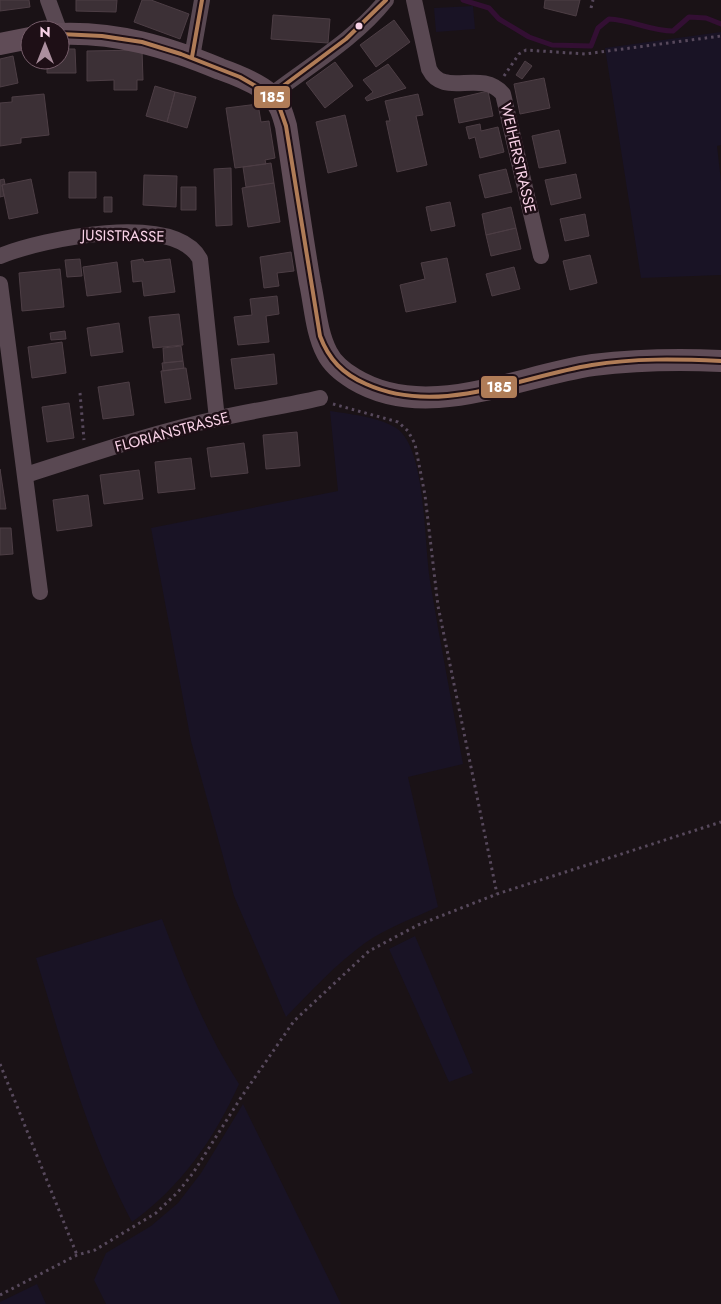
<svg xmlns="http://www.w3.org/2000/svg" width="721" height="1304" viewBox="0 0 721 1304" font-family="Jost,sans-serif">
  <style>
    .green { fill: #191325 }
    .lines { fill: none; stroke-linecap: round; stroke-linejoin: round }
    .stream { stroke: #330f33; stroke-width: 5 }
    .building { fill: #3c3036; stroke: #4d3e45 }
    .path { stroke: #57495c; stroke-width: 3; stroke-dasharray: 2.5 4; stroke-linecap: butt }
    .street { stroke: #594852; stroke-width: 16 }
    .secondary { stroke: #604c57; stroke-width: 22 }
    .bus-1-casing { stroke: #1e0f16; stroke-width: 8 }
    .bus-1 { stroke: #b07c57; stroke-width: 4 }
    .bus-dot { fill: #f9d2e7; stroke: #1e0f16; stroke-width: 2 }
    .labels { text-anchor: middle; stroke-width: 5; stroke-linejoin: round; paint-order: stroke }
    .street-label { font-size: 15px; fill: #f9d2e7; stroke: #1e0f16 }
    .line-badge { stroke: #1e0f16; stroke-width: 2 }
    .badge-label { font-size: 14px; text-anchor: middle; font-weight: bold; fill: #fff }
  </style>
  <rect width="100%" height="100%" fill="#1a1216"/>
  <path class="green" d="M473,6L475,29L436,32L434,8Z
    M721,32V145L717,146L721,181V275L641,278L605,48Z
    M330,411C349,414 389,418 402,433C426,461 424,543 430,581C440,642 452,703 463,764L408,777L438,907C413,918 387,928 365,943C336,964 311,991 286,1017L234,896L191,741L151,528L338,491Z
    M162,919C183,975 206,1033 239,1084C215,1138 180,1188 132,1222C88,1139 63,1047 36,958Z
    M415,936L473,1073L449,1082L389,949Z
    M243,1104L341,1304H106L94,1280L106,1253L151,1226L178,1203L201,1173Z
    M37,1284L46,1304H0V1302Z"/>
  <g class="lines">
    <path class="stream" d="M463,0L489,8L499,19L529,37L552,45L591,46L598,28L609,19C632,20 650,31 673,31L689,17L706,18L721,24"/>
  </g>
  <path class="building" d="M0,0H29L30,7L0,11Z
    M76,0H117L116,12L76,11Z
    M142,0H151L189,14L180,39L134,22Z
    M545,0H580L576,16L544,8Z
    M273,15L330,19L328,43L271,39Z
    M394,20L410,42L376,67L360,45Z
    M60,49H75L76,73H47V60H60Z
    M142,50L143,80H137V90H114V80L87,81V51Z
    M13,56L18,83L0,87V59Z
    M525,61L532,66L522,79L516,75Z
    M335,62L353,86L325,108L306,83Z
    M388,64L406,88L367,101L365,98L373,92L363,80Z
    M544,78L550,108L520,114L514,84Z
    M155,86L175,92L167,122L146,116Z
    M488,91L493,116L459,123L454,99Z
    M175,92L196,97L187,128L167,122Z
    M44,94L49,135L21,138V143L0,146V103L12,102V97Z
    M418,94L423,115L416,116L427,165L397,172L386,121H390L385,101Z
    M258,104L261,122L269,121L275,158L265,160L266,164L235,168L226,108Z
    M345,115L357,166L328,173L316,122Z
    M480,124L481,131L498,127L504,152L480,158L475,137L469,139L466,127Z
    M559,130L566,163L539,168L532,136Z
    M271,163L274,183L246,187L243,167Z
    M231,168L232,225L216,226L214,169Z
    M506,169L512,192L485,198L479,175Z
    M69,172H96V198H69Z
    M576,174L581,198L551,205L545,180Z
    M144,175L177,176L176,207L143,205Z
    M4,179L5,184L2,185L4,196L0,197V180Z
    M31,179L38,213L9,219L2,185Z
    M274,183L280,222L248,227L242,188Z
    M181,187H196V210H181Z
    M104,197H112V212H104Z
    M450,202L455,226L431,231L426,207Z
    M511,207L516,228L486,235L482,214Z
    M585,214L589,236L565,241L560,219Z
    M516,228L521,249L491,256L486,235Z
    M291,252L294,271L277,273L279,286L264,288L260,257Z
    M590,255L597,283L570,290L563,261Z
    M447,258L456,302L406,312L400,285L425,279L421,263Z
    M80,259L82,276L67,277L65,260Z
    M143,259L144,262L170,259L175,292L144,296L142,281L133,282L131,261Z
    M117,262L121,292L87,296L83,267Z
    M514,267L520,289L492,296L486,274Z
    M60,269L64,307L22,311L19,273Z
    M277,296L279,314L266,316L269,342L238,345L234,317L252,315L250,299Z
    M179,314L183,345L153,348L149,317Z
    M119,323L123,352L91,356L87,328Z
    M65,331L66,339L51,340L50,333Z
    M62,342L66,373L32,378L28,347Z
    M181,346L183,361L164,363L163,348Z
    M274,354L277,384L235,389L231,359Z
    M183,361L184,368L163,371L162,363Z
    M186,368L191,399L165,403L161,371Z
    M129,382L134,415L103,419L98,387Z
    M69,403L74,438L47,442L42,407Z
    M297,432L300,466L266,469L263,435Z
    M244,443L248,473L211,477L207,448Z
    M191,458L195,489L158,493L155,462Z
    M0,469L6,509H0Z
    M139,470L143,499L104,504L100,475Z
    M88,495L92,526L57,531L53,500Z
    M0,528H11L13,554L0,555Z"/>
  <g class="lines">
    <path class="path" d="M591,8L593,0
      M504,76L519,54L526,50L585,54L721,36
      M80,393L84,440
      M333,404L398,422L408,431L415,444L425,495L438,606L497,894
      M0,1064L77,1255
      M0,1295L77,1255L95,1250L156,1213L178,1192L193,1173L242,1096L294,1021L369,951L418,925L497,894L721,822"/>
    <path class="street" d="M48,0L59,30
      M414,0L429,69C444,99 480,68 503,94L541,256
      M192,57L202,0
      M271,95C310,65 355,39 386,0
      M0,256C42,239 174,211 200,259L217,419
      M0,284L40,592
      M26,475C89,455 152,433 216,419C250,411 286,406 320,398"/>
    <path class="secondary" d="M60,34C118,32 167,47 220,69C237,75 258,83 271,95C280,104 283,115 286,126C294,179 301,231 310,283C315,306 316,332 327,353C332,363 344,373 354,379C427,423 516,376 593,365C635,360 679,359 721,361
      M0,44L30,38"/>
    <g class="bus-1-casing">
      <path id="bus-1" d="M60,34L102,36L142,42L181,54L240,77L271,95L279,106L286,126L320,336C329,360 343,374 366,384C439,417 518,377 592,365C634,358 678,359 721,361
        M192,57L202,0
        M271,95L346,39L386,0"/>
    </g>
    <use href="#bus-1" class="bus-1"/>
  </g>
  <circle class="bus-dot" cx="359" cy="26" r="4.5"/>
  <g class="labels">
    <g class="street-label">
      <text transform="translate(518 158) rotate(77)" y="5">WEIHERSTRASSE</text>
      <text transform="translate(123 236) rotate(1)" y="5">JUSISTRASSE</text>
      <text transform="translate(172 432) rotate(-15)" y="5">FLORIANSTRASSE</text>
    </g>
  </g>
  <g class="line-badge">
    <rect x="253" y="85" width="38" height="24" rx="5" fill="#b07c57"/>
    <rect x="480" y="375" width="38" height="24" rx="5" fill="#b07c57"/>
  </g>
  <g class="badge-label">
    <text x="272" y="102">185</text>
    <text x="499" y="392">185</text>
  </g>
  <g transform="translate(45 45)"><circle r="24" fill="#1e0f16" stroke="#765d6a"/>
  <path d="M0-4L9 19L0 12L-9 19Z" fill="#ab8f9e"/>
  <text y="-8" font-size="14" font-weight="bold" text-anchor="middle" fill="#f9d2e7">N</text>
  </g>
</svg>
